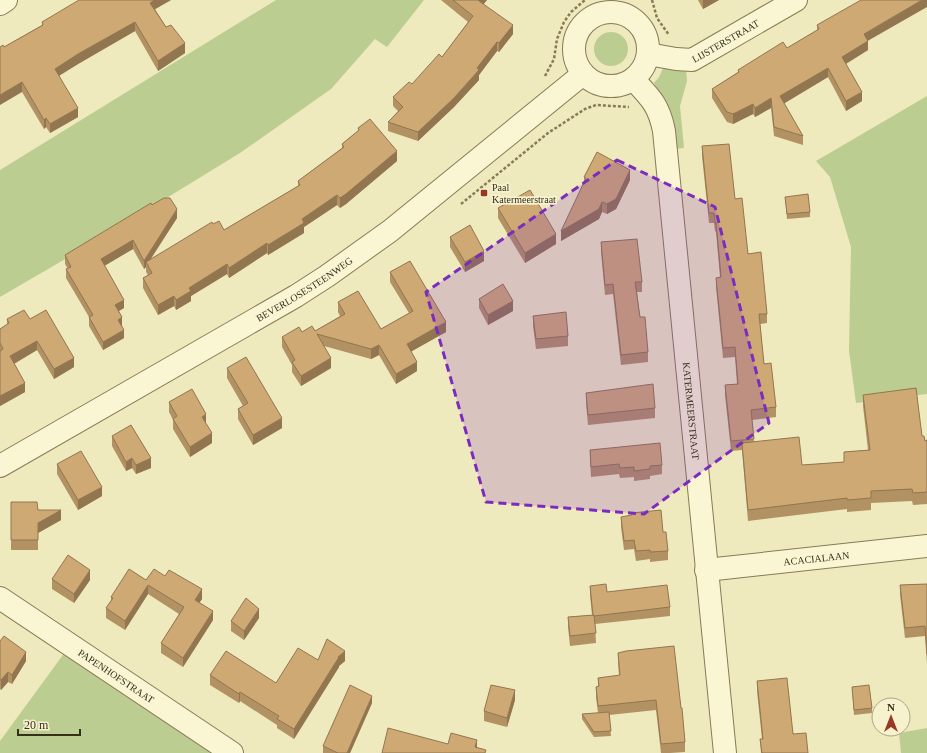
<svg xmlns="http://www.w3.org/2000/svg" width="927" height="753" viewBox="0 0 927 753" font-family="Georgia,serif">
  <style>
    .green { fill: #bccd92 }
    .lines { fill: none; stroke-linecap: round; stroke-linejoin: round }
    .minor-casing { stroke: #887a56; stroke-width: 24 }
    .tertiary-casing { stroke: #887a56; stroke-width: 24 }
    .path { stroke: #887a56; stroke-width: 2.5; stroke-dasharray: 3 2; stroke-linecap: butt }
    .minor { stroke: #faf5d2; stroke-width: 22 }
    .tertiary { stroke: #faf5d2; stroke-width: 22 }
    .wall { fill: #b29163 }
    .shaded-wall { fill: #917650 }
    .building { fill: #cfa973; stroke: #917650 }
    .marked { fill: #7b2cbf; fill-opacity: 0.2; stroke: #7b2cbf; stroke-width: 3; stroke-dasharray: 8 5; stroke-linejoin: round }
    .poi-dot { fill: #993824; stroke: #f6f2ce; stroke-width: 1.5 }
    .labels { text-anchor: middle; stroke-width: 3.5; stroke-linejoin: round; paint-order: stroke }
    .street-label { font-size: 10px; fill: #372e1c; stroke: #f6f2ce }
    .poi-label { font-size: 10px; fill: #372e1c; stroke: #f6f2ce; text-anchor: start }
  </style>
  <rect width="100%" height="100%" fill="#efe9be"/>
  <path class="green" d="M276,0H424L387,47L375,39L331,89L240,153L98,240L0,297V170Z
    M594 49a17 17 0 1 1 34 0a17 17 0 1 1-34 0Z
    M663,68L686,69L687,81L680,106L684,148L674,149L658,91L654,83L659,77Z
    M927,96V394L856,403L849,351L851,247L830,177L816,161Z
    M65,652L212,753H0V741Z
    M927,728V753H901L899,733Z"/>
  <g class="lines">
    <g class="minor-casing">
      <g id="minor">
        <path d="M0,4L6,0"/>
        <path id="s1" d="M648,54L676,59L692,60L796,0"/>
        <path id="s2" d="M633,79C650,97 659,105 664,131L725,753"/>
        <path id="s3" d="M706,570L927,546"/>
        <path id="s4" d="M0,598L232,753"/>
      </g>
    </g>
    <g class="tertiary-casing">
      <g id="tertiary">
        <circle cx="611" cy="49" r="37"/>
        <path id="s5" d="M0,466L296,296L327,276L390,231L583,74"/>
      </g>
    </g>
    <path class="path" d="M652,0L657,18L669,35
      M545,76L554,59L557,39L564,22L571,12L585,0
      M461,204L548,133L585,109L596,105L629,107"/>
    <use href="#minor" class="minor"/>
    <use href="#tertiary" class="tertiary"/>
  </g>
  <path class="wall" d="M171,0L155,9L166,27L185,53L158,71L135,31L78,64L59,76L78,117L50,133L46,127L44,129L22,92L4,47L42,25V22Z
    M441,0H487L483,4L513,34L499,52L497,51L479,75V80L454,107L418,141L388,131V122L398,111L393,106V97L412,84L442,57L468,22Z
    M698,0H719L703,9Z
    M817,25L868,41V50L846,64L862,101L846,111L828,77L784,103L803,136V145L774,136L771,108L755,117L753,114L733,124L727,122L712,98V89L738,72V70L787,48L817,30Z
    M358,128L397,161L346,204L340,208L337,205L304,227V233L268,255L267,253L229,278L227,274L191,296V301L176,310L174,306L158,315L143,288V278L148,275L146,272V267L144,269L133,249L104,265L124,308L119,311L122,326L124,338L103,350L89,326V317L66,278V269H68L65,264V255L152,205L177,218L151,259L213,224L224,230L298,186V181L342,148V144L358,131Z
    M702,146L735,199L748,254L767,314V323L760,324L764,364L776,407V417L752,420L754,442L802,465L844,462V452L868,450L863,406V395L922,436L925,441L927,440V504L913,505L912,501L871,503V510L847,512V509L748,521L742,450L731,451L725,395V385L737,384L735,357L723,358L716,287V278L720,277L716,232L715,231L714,223H709L702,156Z
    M584,177L630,180L616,209L607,214L602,212L599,219L561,241L584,183Z
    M785,197L810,212V217L787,219Z
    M498,208L556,244L525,263L498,218Z
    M450,237L484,261L465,272L450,247Z
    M601,242L642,282V292H637L640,317L648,352V362L621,365L613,294L605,295L601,252Z
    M390,272L446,332L411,351L417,371L396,384L379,355L371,359L324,346L331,368L301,386L292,372V365L282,347V337L302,332L315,331L340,316L338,312V302L381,329L409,313L390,282Z
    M479,299L513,311L488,325L479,308Z
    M533,316L568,336V346L536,349L533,326Z
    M7,319H30L74,367L54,379L37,350L14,364L25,392L0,406V329L7,325Z
    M227,368L282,428L253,445L238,419V409L243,406L227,378Z
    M586,393L655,408V418L588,425L586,403Z
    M169,402L206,424L212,443L190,457L173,429V420L169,412Z
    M112,436L151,468L136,474L132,468L126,471L112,446Z
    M590,450L662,465V474L650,476V479L634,481V477L620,478L619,474L591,477L590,460Z
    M57,464L102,496L78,510L57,474Z
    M11,502L38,510L61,520L38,533V550H11Z
    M621,517L663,532L668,551V560L650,562V559L636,561L634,549L624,550L621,527Z
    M52,579L90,580L74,603L52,589Z
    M146,580L202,599L199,603L213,620L183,667L161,653V643L179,614L148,594L125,630L106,618V608L111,601V597Z
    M927,584V664L925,636L905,638L900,595V585Z
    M590,586L607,592L670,607V616L595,624L596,643L570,646L568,627V617L592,615L590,595Z
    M259,618L244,640L231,631V621Z
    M0,641L26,661L12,684L8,682L1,690L0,689Z
    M618,653L681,708L685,742V752L670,753H661L656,710L609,715L611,736L594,737L582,719V714L598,713L596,697V687H598V678L619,676L618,662Z
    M318,660L345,661L339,666V667L294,739L277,728V725L240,701L239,703L210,685V675L276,683Z
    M757,681L793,734L808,753H761L760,739H762L757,691Z
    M852,687L872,708V713L854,715Z
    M515,700L507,727L484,721V711Z
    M372,703L350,753H323V746Z"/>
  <path class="shaded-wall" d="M154,0H171L150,12V3Z
    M479,0H487L479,10Z
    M703,0H719L703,9Z
    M922,0H927V7L864,43V34Z
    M135,22V31L78,64L55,78V69L78,54Z
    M513,25V34L499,52V43Z
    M868,41V50L842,66V57Z
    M497,42V51L479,75V80L454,107L418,141V132L477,68Z
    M185,43V53L158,71V61Z
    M828,68V77L780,106V96Z
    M22,82V92L0,105V95Z
    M862,92V101L846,111V101Z
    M771,98V108L755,117V108Z
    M753,104V114L733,124V114Z
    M78,108V117L50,133V124Z
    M46,118V127L44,129V120Z
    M397,151V161L346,204L340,208V198Z
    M630,170V180L616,209L607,214V204Z
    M337,195V205L304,227V233L268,255V245L302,219Z
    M602,202V212L599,219L561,241V231Z
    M177,209V218L147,264L146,262V267L144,269V261Z
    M556,234V244L525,263V253Z
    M133,240V249L101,268V259Z
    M267,243V253L229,278V268Z
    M484,251V261L465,272V262Z
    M227,264V274L191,296V301L176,310V300L189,288Z
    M174,296V306L158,315V305Z
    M124,300V308L115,313V305Z
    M513,301V311L488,325V315Z
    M122,317V326L118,328V320Z
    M446,322V332L407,354V344Z
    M124,330V338L103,350V342Z
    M37,341V350L10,366V356Z
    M379,345V355L371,359V349Z
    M74,358V367L54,379V369Z
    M331,358V368L301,386V376Z
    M417,362V371L396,384V374Z
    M25,383V392L0,406V396Z
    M206,414V424L202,417Z
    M282,418V428L253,445V435Z
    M212,433V443L190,457V447Z
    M132,458V468L126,471V462Z
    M151,458V468L136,474V465Z
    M102,487V496L78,510V500Z
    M61,510V520L38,533V523Z
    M90,570V580L74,603V594Z
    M148,585V594L125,630V621Z
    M202,589V599L195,609V600Z
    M259,609V618L244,640V631Z
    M213,611V620L183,667V658Z
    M345,651V661L339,666V667L294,739V729L338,657Z
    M26,652V661L12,684V675Z
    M8,672V682L1,690V680Z
    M515,690V700L507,727V718Z
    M240,692V701L239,703V694Z
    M372,696V703L350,753H347Z
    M477,740V749L475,747Z"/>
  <path class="building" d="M79,0H154L150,3L166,27L171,25L185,43L158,61L135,22L78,54L55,69L78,108L50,124L46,118L44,120L22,82L0,95V47L3,45L4,47L43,25L42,22Z
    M453,0H479V1L513,25L499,43L497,42L477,68L479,70L454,98L418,132L388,122L403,107L393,97L409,82L412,84L439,54L442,57L473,16Z
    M861,0H922L864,34L868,41L842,57L862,92L846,101L828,68L780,96L803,136L774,127L771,98L755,108L753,104L733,114L727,112L712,89L739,72L738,70L783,42L787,48L819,29L817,25Z
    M370,119L397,151L346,194L340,198L337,195L302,219L304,223L268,245L267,243L229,268L227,264L189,288L191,291L176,300L174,296L158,305L143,278L152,273L146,262L212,222L213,224L219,221L224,230L300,185L298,181L344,147L342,144L359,130L358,128Z
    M729,144L735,199L742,198L748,254L761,252L767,314H759L764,364L771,363L776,407L751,410L754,439L731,441L725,385L738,384L735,347L723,348L716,278L721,277L716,222H715L714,213H709L702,146Z
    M597,152L630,170L616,199L607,204L602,202L599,209L561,231L586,178L584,177Z
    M530,190L556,234L525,253L498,208Z
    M808,194L810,212L787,214L785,197Z
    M164,198H170L177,209L144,261L133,240L101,259L124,300L115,305L122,317L118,320L124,330L103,342L89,317L93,315L66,269L71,267L65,255L151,203L152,205Z
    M470,225L484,251L465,262L450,237Z
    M637,239L642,282H635L640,317H645L648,352L621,355L613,284L605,285L601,242Z
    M410,261L446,322L407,344L417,362L396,374L379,345L371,349L317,334L331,358L301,376L292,362L295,360L282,337L299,327L302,332L312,326L315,331L345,314L338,302L358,291L381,329L413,311L390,272Z
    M503,284L513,301L488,315L479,299Z
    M24,310L30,319L46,310L74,358L54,369L37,341L10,356L25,383L0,396V351L3,349L0,343V329L9,323L7,319Z
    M566,312L568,336L536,339L533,316Z
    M246,357L282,418L253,435L238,409L248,403L227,368Z
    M653,384L655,408L588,415L586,393Z
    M916,388L922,436H924L925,441L927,440V492L913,493L912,489L871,491V498L847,500V498L748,510L742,443L799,437L802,465L844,462V452L870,450L863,395Z
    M192,389L206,414L202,417L212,433L190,447L173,419L177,416L169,402Z
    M131,425L151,458L136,465L132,458L126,462L112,436Z
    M660,443L662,465L650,466V469L634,471V467L620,468L619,464L591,467L590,450Z
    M81,451L102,487L78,500L57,464Z
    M11,502H37L38,510H61L38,523V540H11Z
    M661,510L663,532H666L668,551L650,552V550L636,551L634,540L624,541L621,517L632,515V513Z
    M68,555L90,570L74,594L52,579Z
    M129,569L146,580L154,569L165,576L169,570L202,589L195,600L213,611L183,658L161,643L184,607L148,585L125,621L106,608L113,598L111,597Z
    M606,584L607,592L667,585L670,607L594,616L593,615L590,586Z
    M927,584V654L925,626L905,628L900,585Z
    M246,598L259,609L244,631L231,621Z
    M594,615L596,633L570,636L568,617Z
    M4,636L26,652L12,675L8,672L1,680H0V641Z
    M327,639L345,651L338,657H339L294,729L277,719L279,716L240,692L239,694L210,675L226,651L276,683L298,648L318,660Z
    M674,646L681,708H682L685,742L661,744L656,700L598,706L596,687L599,686L598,678L620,675L618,653L626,651Z
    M787,678L793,734L806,733L808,753H762L760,739H763L757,681Z
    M350,685L372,696L347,753H338L323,746Z
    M491,685L515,690L507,718L484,711Z
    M869,685L872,708L854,710L852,687Z
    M609,712L611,731L594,732L582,714Z
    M388,728L448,744L451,733L477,740L475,747L486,750L485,753H382Z"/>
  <path class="marked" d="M617,160L715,207L769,423L644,514L486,502L426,292Z"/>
  <rect class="poi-dot" x="480" y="189" width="8" height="8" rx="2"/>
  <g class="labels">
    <g class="street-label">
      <text dy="4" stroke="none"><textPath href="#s1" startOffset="83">LIJSTERSTRAAT</textPath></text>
      <text dy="4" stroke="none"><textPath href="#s5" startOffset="352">BEVERLOSESTEENWEG</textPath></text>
      <text dy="4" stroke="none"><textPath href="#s2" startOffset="343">KATERMEERSTRAAT</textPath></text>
      <text dy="4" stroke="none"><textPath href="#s3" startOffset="111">ACACIALAAN</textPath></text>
      <text dy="4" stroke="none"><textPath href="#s4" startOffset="140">PAPENHOFSTRAAT</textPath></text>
    </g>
    <g class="poi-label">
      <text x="492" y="191">Paal<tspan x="492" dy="12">Katermeerstraat</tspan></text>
    </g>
  </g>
  <g transform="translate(891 717)"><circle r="19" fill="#f6f2ce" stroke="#aaa487"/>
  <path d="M0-3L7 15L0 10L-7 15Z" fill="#993824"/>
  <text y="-6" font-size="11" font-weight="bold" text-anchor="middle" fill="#372e1c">N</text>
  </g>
  <path d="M18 729v6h62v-6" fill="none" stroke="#372e1c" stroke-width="2"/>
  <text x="24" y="729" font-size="12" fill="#372e1c" stroke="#f6f2ce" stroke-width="3" paint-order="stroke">20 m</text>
</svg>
